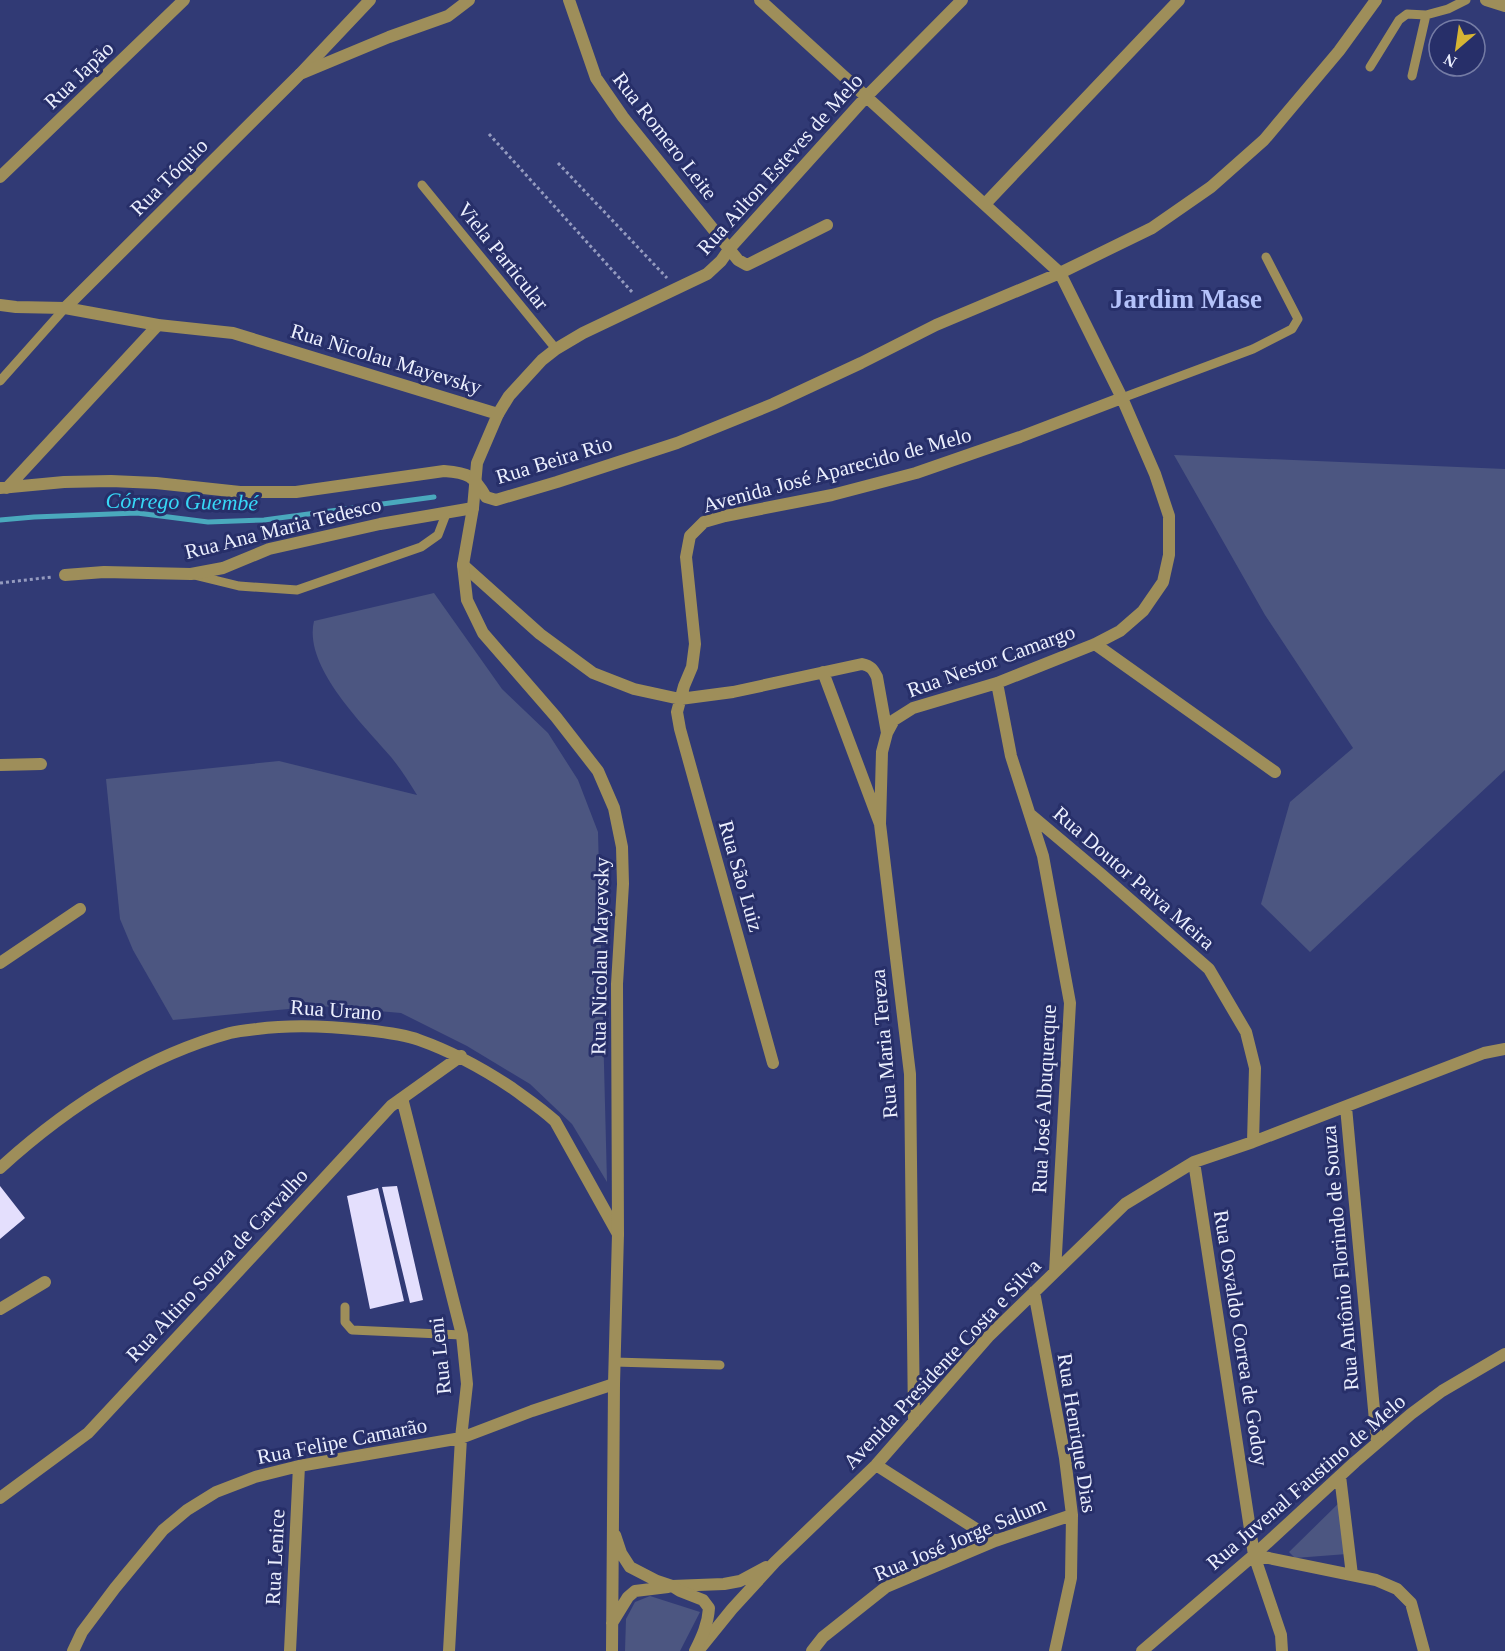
<svg xmlns="http://www.w3.org/2000/svg" width="1505" height="1651" viewBox="0 0 1505 1651" font-family="Georgia,serif">
  <style>
    .green { fill: #4c5681 }
    .lines { fill: none; stroke-linecap: round; stroke-linejoin: round }
    .stream { stroke: #4aa9bd; stroke-width: 5 }
    .building { fill: #e4dffd }
    .path { stroke: #959bbf; stroke-width: 3; stroke-dasharray: 3 3; stroke-linecap: butt }
    .service { stroke: #9e8e5a; stroke-width: 9 }
    .minor { stroke: #9e8e5a; stroke-width: 12 }
    .tertiary { stroke: #9e8e5a; stroke-width: 12 }
    .labels { text-anchor: middle; stroke-width: 6; stroke-linejoin: round; paint-order: stroke }
    .street-label { font-size: 21px; fill: #ebeffe; stroke: #272f69 }
    .water-label { font-size: 22px; font-style: italic; fill: #37d8f6; stroke: #272f69 }
    .district-label { font-size: 27px; font-weight: bold; fill: #b4c2fa; stroke: #272f69 }
  </style>
  <rect width="100%" height="100%" fill="#313a75"/>
  <path class="green" d="M1174,455L1505,469V770L1310,952L1261,904L1290,802L1353,748L1265,615Z
    M434,593L502,689L548,733L578,780L598,832L607,1182L572,1124L530,1084L467,1046L401,1013L320,1006L173,1020L133,950L120,919L106,779L279,761L417,795C409,782 400,768 391,757C363,724 303,667 314,621Z
    M1341,1501L1347,1554L1295,1558L1289,1552Z
    M650,1596L700,1612L680,1651H625L626,1619L635,1602Z"/>
  <g class="lines">
    <path class="stream" d="M0,520L34,517L137,513L208,522L264,520L434,497"/>
  </g>
  <path class="building" d="M0,1186L25,1218L0,1239Z
    M397,1186L423,1300L410,1303L382,1187Z
    M378,1188L404,1301L370,1309L347,1196Z"/>
  <g class="lines">
    <path class="path" d="M489,134L633,293
      M558,163L667,278
      M0,583L52,577"/>
    <path class="service" d="M1370,67L1399,20L1407,14L1426,15L1448,9L1466,0
      M1412,76L1426,15
      M422,185L556,349
      M0,381L65,308
      M1122,398L1253,349L1292,329L1298,319L1266,257
      M194,575L239,586L297,590L421,547L438,535L446,514
      M345,1307V1322L352,1330L462,1335
      M614,1362L720,1365"/>
    <path class="minor" d="M569,0L596,78L623,117L738,260L747,265L827,225
      M760,0L1060,273L1122,398L1155,474L1169,516V555L1163,582L1143,611L1120,631L1095,644L997,683L913,708L894,720L887,733L882,752L880,824
      M1486,0L1505,6
      M300,74L370,0
      M0,177L184,0
      M985,204L1179,0
      M498,414L509,396L542,360L556,349L583,333L707,274L721,261L730,248L866,97L962,0
      M0,488L64,482L111,481L156,483L240,492H296L444,471C469,473 473,475 486,497L496,500L557,482L677,443L773,404L861,363L936,325L1060,273L1152,228L1211,187L1264,140L1339,51L1376,0
      M7,488L158,325
      M463,565L540,634L593,673L634,689L680,699L733,692L862,664C871,666 873,669 877,677L887,733
      M65,575L104,572L191,574L223,568L269,549L380,524L473,508
      M1095,644L1275,772
      M823,672L880,824L896,958L910,1074L914,1422
      M997,683L1011,756L1043,856L1070,1003L1055,1272
      M0,765L41,764
      M1031,815L1101,874L1209,969L1246,1032L1255,1068L1253,1142
      M0,963L80,909
      M773,1063L680,729L677,712L684,686L692,667L695,644L686,557L690,536L704,522L725,516L832,495L916,473L1020,437L1122,398
      M402,1098L462,1335L467,1384L461,1438L449,1651
      M1346,1107L1377,1442
      M1194,1162L1254,1555L1281,1635L1282,1651
      M0,1168C66,1108 143,1057 230,1033C238,1031 248,1030 257,1029C293,1024 329,1026 365,1030C383,1032 403,1034 419,1040C453,1052 482,1068 512,1088C527,1099 541,1108 555,1121L618,1234
      M1034,1292L1065,1458L1072,1515L1071,1578L1055,1651
      M0,1309L45,1282
      M876,1465L995,1541
      M1340,1476L1352,1575
      M0,1498L88,1433L210,1302L391,1106L461,1056
      M1254,1555L1376,1580L1397,1589L1411,1603L1424,1651
      M672,1586L724,1584L740,1581L766,1567
      M73,1651L82,1632L115,1588L163,1530L187,1510L216,1492L255,1477L299,1466L461,1438L532,1411L614,1384
      M290,1651L299,1466
      M698,1651L732,1609L775,1562L876,1465L988,1337L1125,1204L1194,1162L1253,1142L1484,1053L1505,1049
      M812,1651L823,1637L886,1587L995,1541L1072,1515
      M1142,1651L1254,1555L1355,1462L1411,1414L1442,1391L1505,1354"/>
    <path class="tertiary" d="M0,305L16,307L65,308L158,325L233,333L498,414L477,463L473,508L463,565L467,600L483,633L556,717L598,771L614,808L622,847L623,884L617,984L618,1234L614,1384L612,1651
      M65,308L300,74L389,37L448,16L469,0
      M615,1535L621,1553L630,1567L657,1581L672,1586L680,1591L703,1600L709,1608C708,1624 702,1637 695,1651
      M612,1623L628,1597L635,1591L668,1587"/>
  </g>
  <g class="labels">
    <g class="street-label">
      <text transform="translate(79 75) rotate(-44)" y="7">Rua Japão</text>
      <text transform="translate(665 136) rotate(52)" y="7">Rua Romero Leite</text>
      <text transform="translate(780 164) rotate(-48)" y="7">Rua Ailton Esteves de Melo</text>
      <text transform="translate(169 177) rotate(-45)" y="7">Rua Tóquio</text>
      <text transform="translate(503 256) rotate(51)" y="7">Viela Particular</text>
      <text transform="translate(386 359) rotate(17)" y="7">Rua Nicolau Mayevsky</text>
      <text transform="translate(554 460) rotate(-17)" y="7">Rua Beira Rio</text>
      <text transform="translate(837 470) rotate(-15)" y="7">Avenida José Aparecido de Melo</text>
      <text transform="translate(283 528) rotate(-14)" y="7">Rua Ana Maria Tedesco</text>
      <text transform="translate(991 661) rotate(-20)" y="7">Rua Nestor Camargo</text>
      <text transform="translate(741 876) rotate(74)" y="7">Rua São Luiz</text>
      <text transform="translate(1134 878) rotate(41)" y="7">Rua Doutor Paiva Meira</text>
      <text transform="translate(600 956) rotate(-89)" y="7">Rua Nicolau Mayevsky</text>
      <text transform="translate(336 1010) rotate(4)" y="7">Rua Urano</text>
      <text transform="translate(884 1044) rotate(-95)" y="7">Rua Maria Tereza</text>
      <text transform="translate(1044 1099) rotate(-87)" y="7">Rua José Albuquerque</text>
      <text transform="translate(1340 1258) rotate(-95)" y="7">Rua Antônio Florindo de Souza</text>
      <text transform="translate(217 1265) rotate(-47)" y="7">Rua Altino Souza de Carvalho</text>
      <text transform="translate(1241 1338) rotate(81)" y="7">Rua Osvaldo Correa de Godoy</text>
      <text transform="translate(440 1356) rotate(-96)" y="7">Rua Leni</text>
      <text transform="translate(942 1364) rotate(-47)" y="7">Avenida Presidente Costa e Silva</text>
      <text transform="translate(1077 1433) rotate(81)" y="7">Rua Henrique Dias</text>
      <text transform="translate(342 1441) rotate(-11)" y="7">Rua Felipe Camarão</text>
      <text transform="translate(1306 1482) rotate(-41)" y="7">Rua Juvenal Faustino de Melo</text>
      <text transform="translate(960 1539) rotate(-23)" y="7">Rua José Jorge Salum</text>
      <text transform="translate(275 1557) rotate(-87)" y="7">Rua Lenice</text>
    </g>
    <g class="water-label">
      <text transform="translate(182 501) rotate(1)" y="8">Córrego Guembé</text>
    </g>
    <g class="district-label">
      <text x="1186" y="308">Jardim Mase</text>
    </g>
  </g>
  <g transform="translate(1457 48) rotate(209)"><circle r="28" fill="#272f69" stroke="#757ca5" stroke-width="1.5"/>
  <path d="M0-4.5L10 22L0 15L-10 22Z" fill="#d6b534"/>
  <text y="-9" font-size="16" font-weight="bold" text-anchor="middle" fill="#ebeffe">N</text>
  </g>
</svg>
